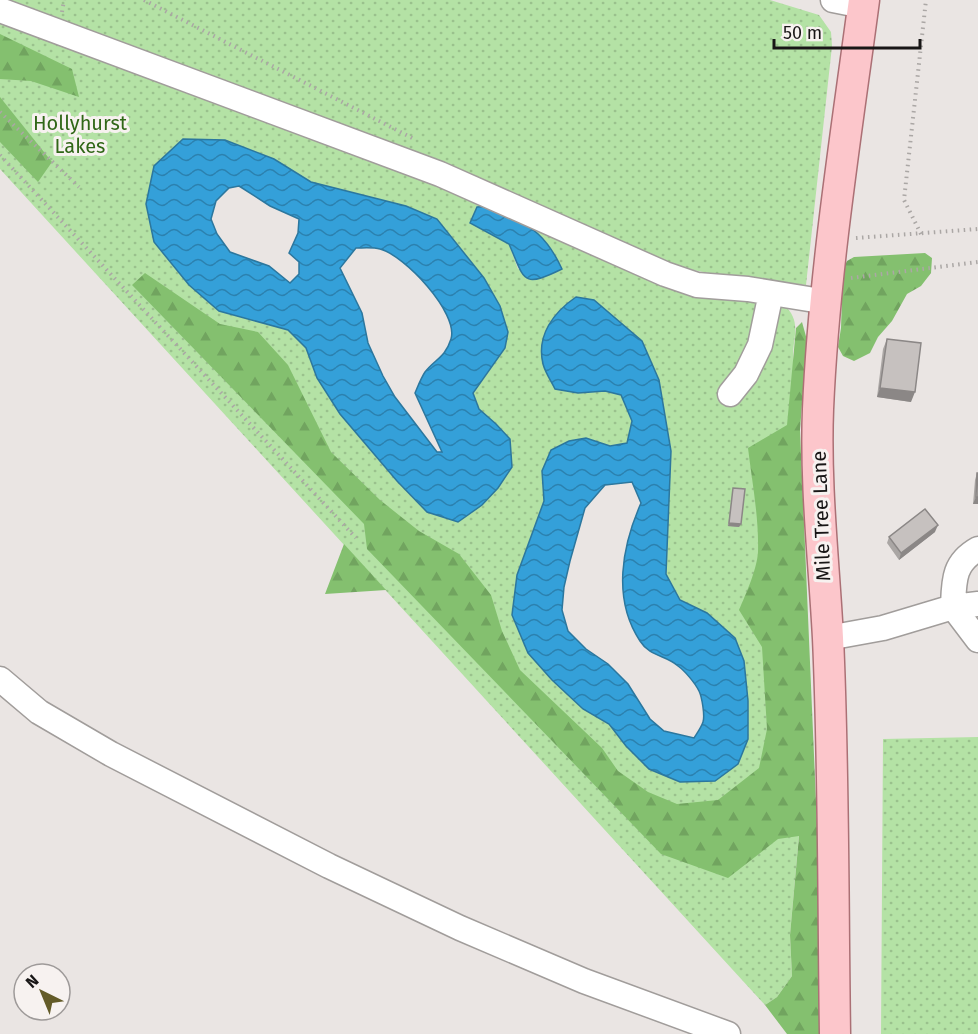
<svg xmlns="http://www.w3.org/2000/svg" width="978" height="1034" viewBox="0 0 978 1034" font-family="'Fira Sans',sans-serif">
  <style>
    .grass { fill: url(#grass-dots); fill-rule: evenodd }
    .forest { fill: url(#forest-firs) }
    .water { fill: url(#water-waves); stroke: #2c779e; stroke-width: 1.5; fill-rule: evenodd }
    .lines { fill: none; stroke-linecap: round; stroke-linejoin: round }
    .minor-casing { stroke: #a19d9b; stroke-width: 27 }
    .major-casing { stroke: #ab7075; stroke-width: 33 }
    .path { stroke: #aba7a5; stroke-width: 4; stroke-dasharray: 1.5 4.5; stroke-linecap: butt }
    .minor { stroke: #fff; stroke-width: 24 }
    .major { stroke: #fcc6cb; stroke-width: 30 }
    .wall { fill: #aaa6a4 }
    .shaded-wall { fill: #8b8786 }
    .building { fill: #c6c1bf; stroke: #8b8786; stroke-width: 1.5 }
    .labels { text-anchor: middle; stroke-width: 6; stroke-linejoin: round; paint-order: stroke }
    .park-label { font-size: 20px; fill: #306717; stroke: #f7f2f0 }
    .street-label { font-size: 20px; fill: #181616; stroke: #f7f2f0 }
  </style>
  <defs>
    <pattern id="grass-dots" width="8" height="8" patternUnits="userSpaceOnUse" patternTransform="scale(1.5)"><rect width="8" height="8" fill="#b4e2a5"/><path d="M2 2h.1M6 6h.1" fill="none" stroke="#9ac18d" stroke-width="1.8" stroke-linecap="round"/></pattern>
    <pattern id="forest-firs" width="22" height="20" patternUnits="userSpaceOnUse" patternTransform="scale(1.5)"><rect width="22" height="20" fill="#84c06f"/><path d="M5 1l3.5 6h-7zM16 11l3.5 6h-7z" fill="#71a45f"/></pattern>
    <pattern id="water-waves" width="16" height="10" patternUnits="userSpaceOnUse" patternTransform="scale(1.5)"><rect width="16" height="10" fill="#34a0d9"/><path d="M0 5q4-4 8 0t8 0" fill="none" stroke="#2b81af"/></pattern>
  </defs>
  <rect width="100%" height="100%" fill="#eae5e3"/>
  <path class="grass" d="M0,0H770L819,15L831,32L832,46L806,285L713,274L669,265Z
    M0,22L783,304C800,319 795,331 793,352L799,835L790,935L792,976L777,997L765,1005L0,169ZM274,159L311,182L406,206L437,219L492,367L473,393L479,409L496,424L427,512L397,481L340,414L317,378L306,348L288,330L154,167ZM470,223L562,269H518L509,244ZM594,300L642,341L667,553L666,574L680,600L707,613L715,781L649,769L626,746L609,724L583,709L552,680L528,653L512,615L517,575L544,501L586,438L610,446L627,443L632,421L621,395L605,391L578,393Z
    M978,737V1034H881L883,739Z"/>
  <path class="forest" d="M0,34L72,69L79,97L31,81L0,79Z
    M0,97L52,162L38,182L0,142Z
    M925,253L932,258L931,273L921,286L907,294L892,321L878,337L870,353L854,361L843,356L838,347L841,328L843,269L847,261L854,257Z
    M145,273L220,324L258,332L288,365L331,452L380,500L419,531L459,554L491,595L502,631L520,670L602,748L618,771L648,792L677,804L718,800L759,768L767,729L762,647L739,610C746,594 757,569 758,552C759,517 752,482 748,448L787,425L796,328L802,322L807,340L800,430L817,825L820,1019L819,1034H787L765,1005L777,997L792,976L790,935L799,836L778,839L728,878L661,854L367,549L364,524L132,285Z
    M344,544L386,590L325,594Z"/>
  <path class="water" d="M183,139L225,140L274,159L311,182L406,206L437,219L484,278L500,306L508,332L505,348L473,393L479,409L496,424L510,439L512,467L498,488L482,505L458,522L427,512L397,481L340,414L317,378L306,348L288,330L219,311L189,285L154,242L146,204L154,166ZM239,186L270,206L299,219L298,233L289,253L299,262V274L290,283L269,266L230,252L217,234L211,219L216,201L229,188ZM356,248C363,248 373,247 380,249C404,255 459,313 451,339C445,358 435,359 425,372C421,378 418,386 415,393L442,452H437L395,397L383,376L368,343L362,313L340,268Z
    M495,206C529,226 545,232 562,269C521,289 525,280 509,244L470,223L477,207Z
    M576,297L594,300L642,341L659,380L671,451L666,574L680,600L707,613L735,638L744,661L748,701V739L738,764L715,781L680,782L649,769L626,746L609,724L583,709L552,680L528,653L512,615L517,575L544,501L542,471L551,450L569,441L586,438L610,446L627,443L632,421L621,395L605,391L578,393L555,389C551,381 545,372 543,364C536,335 554,312 576,297ZM632,482L641,503C622,546 612,599 640,641C650,657 666,655 678,666C685,671 695,683 699,691C702,697 705,716 703,722C701,728 697,733 694,738L664,731L650,719L628,684L608,664L586,649L568,631L562,610L564,587L570,561L585,508L605,485Z"/>
  <g class="lines">
    <g class="minor-casing">
      <path id="minor" d="M833,0L863,6
        M0,10L440,174L665,274L697,285L748,289L827,302
        M730,394L746,374L760,345L771,293
        M978,549C953,563 954,581 953,607L978,604
        M828,638L883,628L953,607L978,640
        M0,679L39,712L111,754L329,866L460,928L584,981L728,1034"/>
    </g>
    <g class="major-casing">
      <path id="major" d="M835,1034C833,902 834,770 828,638C824,562 815,486 818,409C824,272 846,136 864,0"/>
    </g>
    <path class="path" d="M144,0L416,140
      M62,12L64,0
      M0,112L79,187
      M0,155L356,538
      M921,234L904,200L926,0
      M856,238L978,229
      M851,278L978,262"/>
    <use href="#minor" class="minor"/>
    <use href="#major" class="major"/>
  </g>
  <path class="wall" d="M887,339L911,402L877,397L883,349Z
    M977,473L978,504H973L975,480Z
    M733,488L741,524L739,527L728,526Z
    M935,532L899,560L887,543L889,537Z"/>
  <path class="shaded-wall" d="M880,388L915,392L911,402L877,397Z
    M976,497H978V504H973Z
    M729,523L741,524L739,527L728,526Z
    M938,525L935,532L899,560L901,553Z"/>
  <path class="building" d="M887,339L921,343L915,392L880,388Z
    M977,473H978V497H976Z
    M733,488L745,489L741,524L729,523Z
    M925,509L938,525L901,553L889,537Z"/>
  <g class="labels">
    <g class="park-label">
      <text x="80" y="130">Hollyhurst<tspan x="80" dy="23">Lakes</tspan></text>
    </g>
    <g class="street-label">
      <text transform="translate(821 516) rotate(-92)" y="7">Mile Tree Lane</text>
    </g>
  </g>
  <g transform="translate(42 992) rotate(317)"><circle r="28" fill="#f7f2f0" stroke="#9e9a99" stroke-width="1.5"/>
  <path d="M0-4.5L10 22L0 15L-10 22Z" fill="#635b28"/>
  <text y="-9" font-size="16" font-weight="bold" text-anchor="middle" fill="#181616">N</text>
  </g>
  <path d="M774 39v9h146v-9" fill="none" stroke="#181616" stroke-width="3"/>
  <text x="783" y="39" font-size="18" fill="#181616" stroke="#f7f2f0" stroke-width="4.5" paint-order="stroke">50 m</text>
</svg>
